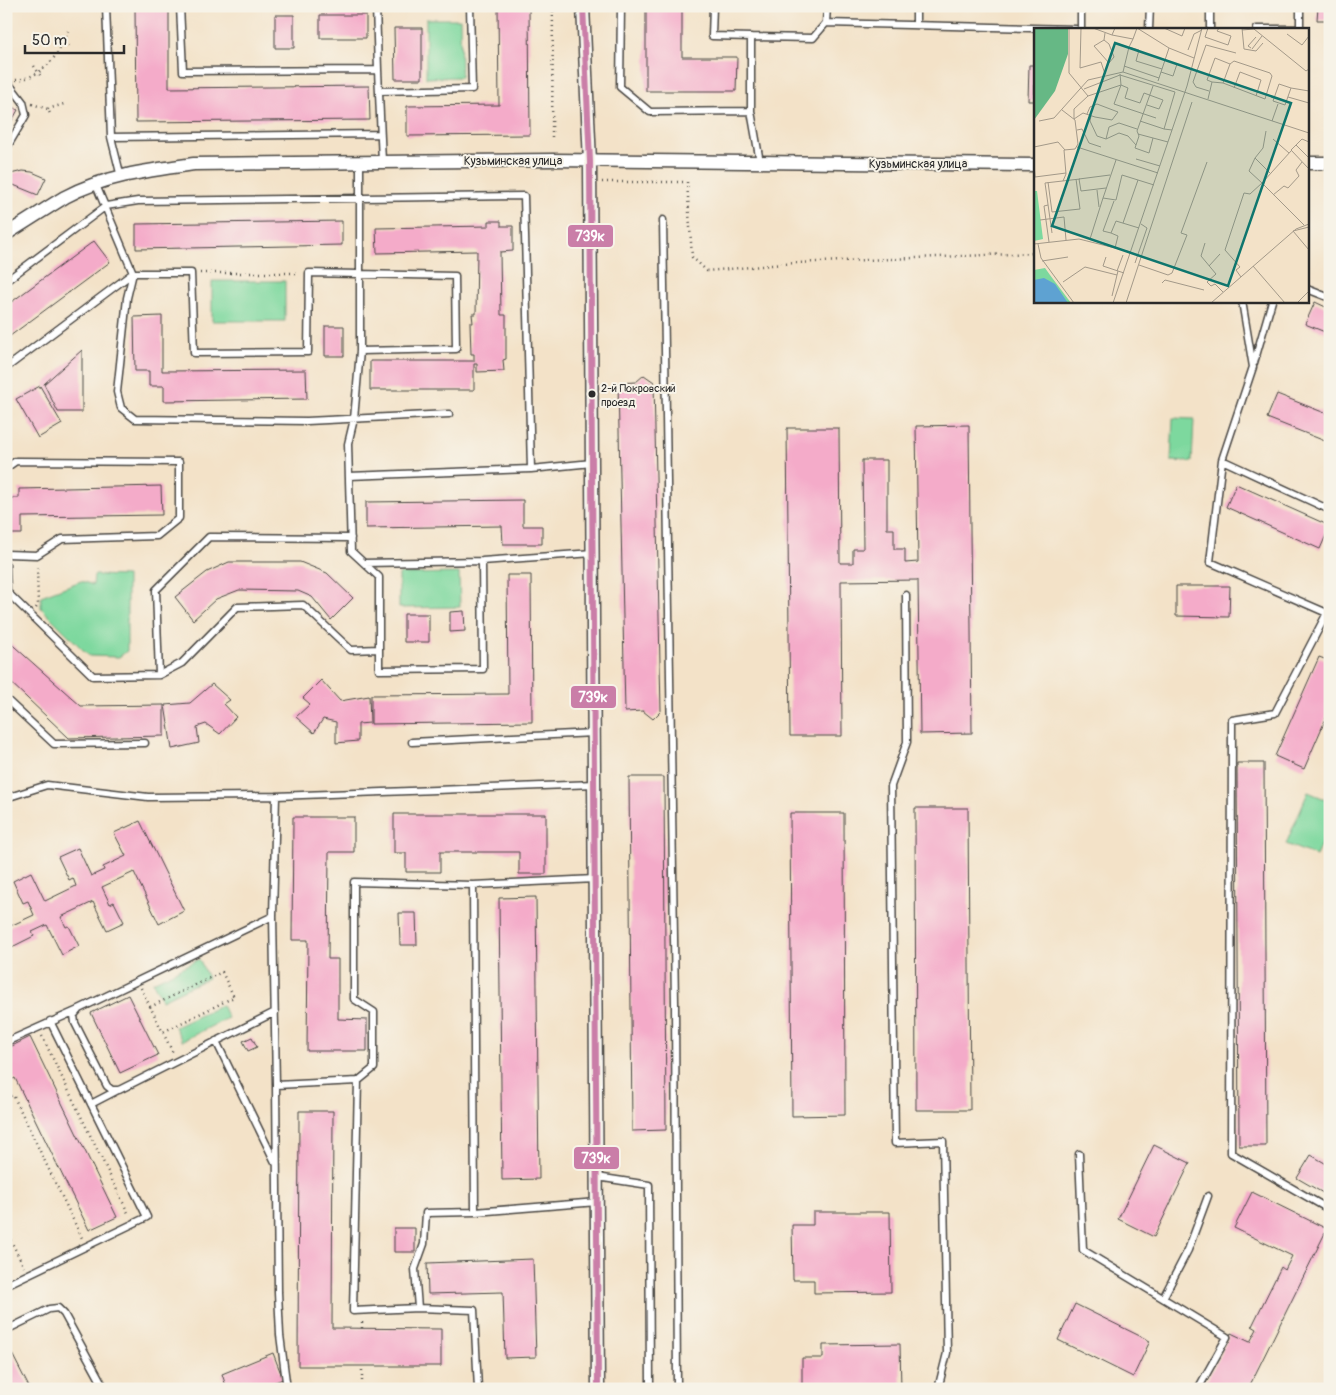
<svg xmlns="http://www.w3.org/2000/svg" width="1336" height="1395" viewBox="0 0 1336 1395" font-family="Pangolin,sans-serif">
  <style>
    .green { fill: #7dd89e; stroke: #548264 }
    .building { fill: #f4abc9 }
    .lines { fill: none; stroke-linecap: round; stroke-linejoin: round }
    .lane-casing { stroke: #494643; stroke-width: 9 }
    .street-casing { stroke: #494643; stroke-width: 15 }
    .path { stroke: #494643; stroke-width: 2.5; stroke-dasharray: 1 4; stroke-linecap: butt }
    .lane { stroke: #fff; stroke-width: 6 }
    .street { stroke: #fff; stroke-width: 12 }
    .bus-1-casing { stroke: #f7f3e8; stroke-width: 10 }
    .bus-1 { stroke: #ca7ea8; stroke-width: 6 }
    .bus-dot { fill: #2b2b2b; stroke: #f7f3e8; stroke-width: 2 }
    .labels { text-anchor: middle; stroke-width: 4; stroke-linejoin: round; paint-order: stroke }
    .bus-label { font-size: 11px; fill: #2b2b2b; stroke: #f7f3e8; text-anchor: start }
    .street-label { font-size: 12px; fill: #2b2b2b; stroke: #f7f3e8 }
    .inset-road { fill: none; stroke: #a39989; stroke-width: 1 }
    .view { fill: #0f766e; fill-opacity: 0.15; stroke: #0f766e; stroke-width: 2.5 }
    .inset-edge { fill: none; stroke: #2b2b2b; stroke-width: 2.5 }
    .line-badge { stroke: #f7f3e8; stroke-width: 2 }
    .badge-label { font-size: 14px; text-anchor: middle; font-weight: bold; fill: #fff }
  </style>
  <rect width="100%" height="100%" fill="#f7f3e8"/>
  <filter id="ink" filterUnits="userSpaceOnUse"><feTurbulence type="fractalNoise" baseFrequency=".02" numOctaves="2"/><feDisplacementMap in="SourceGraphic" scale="10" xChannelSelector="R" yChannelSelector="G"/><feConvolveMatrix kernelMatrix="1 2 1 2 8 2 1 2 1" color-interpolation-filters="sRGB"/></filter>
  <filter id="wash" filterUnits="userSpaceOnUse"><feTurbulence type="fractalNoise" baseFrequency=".0096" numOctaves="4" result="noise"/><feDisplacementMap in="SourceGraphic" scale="20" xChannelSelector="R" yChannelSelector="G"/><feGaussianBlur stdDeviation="1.12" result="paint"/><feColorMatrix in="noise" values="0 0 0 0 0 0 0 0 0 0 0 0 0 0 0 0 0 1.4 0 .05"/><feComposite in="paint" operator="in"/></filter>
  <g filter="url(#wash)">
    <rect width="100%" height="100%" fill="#f3e2c8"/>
    <path class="green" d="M426,19H460L461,77L426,78Z
      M212,281H285V321H212Z
      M1173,418L1194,419L1192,462L1171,461Z
      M459,573L460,607L399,608V574Z
      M94,575L127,576V651L119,657L89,656L41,608V596L81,581L93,585Z
      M1308,792L1330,801V824L1316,856L1286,844Z
      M199,959L208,978L162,1000L153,982Z
      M222,1005L228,1018L182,1041L175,1027Z"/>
    <g id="blocks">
      <path class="building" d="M135,6H169V88L369,86L370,120L136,122Z
        M498,6H529L530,135L407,136V106L499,105Z
        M646,6H682V57H737L736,91H646Z
        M1318,6H1330V20H1317Z
        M275,15H294V48H275Z
        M320,15H366V38H320Z
        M394,28H422V79H395Z
        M1029,65H1035V101H1028Z
        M6,104L18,110L6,131Z
        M23,171L32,172L46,178L38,195L11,184L6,185V175Z
        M342,221V245L136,249V224Z
        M489,221H501V226H513V251L500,252L501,315H506V359L503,360L504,371L477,372V364H474V390H370V361H474V354H471L470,323H473L472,314H476L477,251L377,253L376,228L489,226Z
        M94,241L110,262L6,339V306Z
        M1315,302L1330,309V334L1305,324Z
        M162,316V371L306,370L307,399L164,401V386H149V371H135L134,317Z
        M325,326H344V356H325Z
        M82,350V412H58L44,384Z
        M644,375L654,382L661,711L653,719L643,711L625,712L618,383L636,382Z
        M40,386L62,424L38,438L16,399Z
        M1277,394L1330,415V443L1267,418Z
        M969,425L972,733L920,734L918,580L841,581L842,736H790L787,428H839L840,563H853V549H863L862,460H887V529H894V549H905V563L918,562L916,426Z
        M1236,484L1330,526L1320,549L1226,507Z
        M161,486L162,515L22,517V534H6V498H19V489Z
        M523,500V526H542V544H503L502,526L366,528V502Z
        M229,562H300L327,573L353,598L331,620L312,597L298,591L239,590L216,599L193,620L175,597L207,572Z
        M507,575H531L532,722L371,724V695L508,694Z
        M1176,586H1230L1229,617L1176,616Z
        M464,611L465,631L450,632V612Z
        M404,614H429V642H404Z
        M6,639L81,706L164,705V736L69,738L6,678Z
        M1319,657L1330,661V709L1304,769L1275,756Z
        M321,680L340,701L369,696L370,723L358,724V741L336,743V722L323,719L314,733L296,717L310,704L303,698Z
        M212,684L230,700L224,704L236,717L220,734L206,724L197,727L199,743L172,749L165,705L190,703Z
        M1237,763H1264L1266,1146H1239Z
        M629,777H664L666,1130L632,1131Z
        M915,808H968L970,1110H916Z
        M790,813H844L845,1115L792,1116Z
        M394,814H546V874H519V852H440V872H406V853H394Z
        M293,817H354V852H329L328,959H338V1019L367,1020V1051H307L308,940H292Z
        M140,821L184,911L159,924L134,872L102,887L110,904L114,902L124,922L107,930L93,902L61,917L66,927L69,926L79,946L62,955L47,925L32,932L34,936L12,947L6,935V928L34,915L28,901L23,903L13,881L31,872L45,901L76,886L73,878L69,880L58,857L78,848L91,876L104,870L103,867L126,856L114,833Z
        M536,897L539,1179L502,1180L499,898Z
        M399,913H416L417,945H400Z
        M128,995L158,1055L120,1073L91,1013Z
        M30,1037L117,1217L89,1230L15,1078L6,1082V1049Z
        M252,1037L257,1047L248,1051L243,1041Z
        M299,1111H333L332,1328L441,1329V1366H298Z
        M1154,1145L1190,1163L1154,1237L1118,1219Z
        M1311,1155L1330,1166V1197L1297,1178Z
        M1252,1192L1327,1229L1248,1389H1203L1231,1333L1250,1342L1257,1329L1252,1326L1281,1267L1285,1270L1292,1256L1234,1228Z
        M813,1212H890L891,1292L814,1293V1280H793L792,1225H813Z
        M394,1228H415V1252H394Z
        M533,1259L536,1357L505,1358L503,1292L428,1294L427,1263Z
        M1075,1304L1150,1341L1133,1377L1058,1340Z
        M900,1344L901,1389H802V1358H823V1345Z
        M8,1346L30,1389H6V1347Z
        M273,1353L283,1379L257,1389H227L222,1374Z"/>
    </g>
  </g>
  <g filter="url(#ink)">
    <use href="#blocks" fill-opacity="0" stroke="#494643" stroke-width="1"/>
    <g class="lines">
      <g class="lane-casing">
        <path id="lane" d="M106,6L111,137L121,177
          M180,6L183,71L378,70L382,162
          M376,6L378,70
          M621,6L620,87L650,112L751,111
          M713,6L712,36L751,37
          M1081,6V29
          M826,23L1075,29
          M916,25V6
          M1149,29L1150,6
          M1210,29V6
          M1257,29H1300V6
          M6,80L23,102L26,115L6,149
          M379,91L472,89L470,6
          M111,137L380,134
          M360,162V351L354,419L348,444L351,551L379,577V670L483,669L482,561
          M760,162L751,111V37L813,38L826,23L827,6
          M96,185L133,273L127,298L117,392L121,408L135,419L307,421L449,414
          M663,220L675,1003L677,1389
          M6,281L106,206L138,201L524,196L531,469L592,463
          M1307,289L1330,298
          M1242,301L1253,367L1222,460L1330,510
          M1254,363L1272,301
          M6,368L133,273H191L194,353L308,352L309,273L455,276L456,349L360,351
          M1222,460L1210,562L1327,613L1275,713L1232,720L1231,1153L1330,1210
          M6,468L16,461L179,462V518L157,536L62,539L37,555L6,554
          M349,476L531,469
          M364,563L482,561L593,553
          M6,565L7,592L93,676L159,675L156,590L209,537L351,538
          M906,595L907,742L891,786L895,1143L943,1141L947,1353L938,1389
          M159,675L182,663L237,607L303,605L351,650L379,649
          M6,699L54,744L145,743
          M412,742L594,733
          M276,796L273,916L276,1085L358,1081L374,1068V1012L354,999V882L473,885L595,879
          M6,798L47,785L148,797L276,796L595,784
          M473,885L475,1212
          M273,916L79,1009L74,1015L75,1023L107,1086L112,1090H119L275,1012
          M216,1041L275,1162
          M6,1042L78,1010
          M358,1081L353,1311L418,1308
          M276,1085L278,1292L280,1335L287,1389
          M91,1104L118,1090
          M1079,1154L1083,1250L1227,1337L1198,1389
          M597,1177L649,1185L650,1389
          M6,1285L147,1217L50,1021
          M1163,1298L1188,1250L1208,1196
          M6,1330L49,1309L58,1308L64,1314L105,1389
          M478,1389L474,1310L418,1308L415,1269L424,1244L426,1213L475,1212L597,1202"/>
      </g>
      <g class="street-casing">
        <path id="street" d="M583,6L590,162L598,1389
          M1307,163H1330
          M6,234C26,222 45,209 65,197C103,176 151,170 194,164L553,160L1035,165"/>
      </g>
      <path class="path" d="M6,19L8,18
        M62,38L69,46
        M34,66L42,78
        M16,80C44,77 59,55 68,31
        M32,104L48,109L51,116
        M48,109L64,104
        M552,137L553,6
        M602,182H687L692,257L707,271L794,263L1035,253
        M200,273H300
        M36,608L38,605L37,564
        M141,988L173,1053
        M150,1007L222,972L234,997L163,1032
        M42,1036L129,1215
        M6,1098L13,1095L82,1238
        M6,1231L24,1267
        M362,1328V1320
        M362,1381V1366"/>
      <use href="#lane" class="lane"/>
      <use href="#street" class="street"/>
      <g class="bus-1-casing">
        <path id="bus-1" d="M583,6L590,162L598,1389"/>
      </g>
      <use href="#bus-1" class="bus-1"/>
    </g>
  </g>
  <circle class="bus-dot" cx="592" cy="394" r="4.5"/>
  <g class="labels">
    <g class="bus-label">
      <text x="601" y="392">2-й Покровский<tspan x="601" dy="14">проезд</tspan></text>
    </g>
    <g class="street-label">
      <text x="513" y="165">Кузьминская улица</text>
      <text x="918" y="168">Кузьминская улица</text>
    </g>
  </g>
  <g transform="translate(1034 28)">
    <rect width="275" height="275" fill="#f3e2c8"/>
    <path d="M0,163H3L9,211L0,213ZM11,240L16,247L37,275H0V242Z" fill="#7dd89e"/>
    <path d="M0,0H34V26L21,63L0,92Z" fill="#66b885"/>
    <path d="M10,250L21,256L34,275H0V252Z" fill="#5ea2d2"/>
    <path class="inset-road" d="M35,0V45L54,68L87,57L94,60L91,70L106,75L110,65L129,72L125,81L113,77M47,0L46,40L67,34L71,46M59,0L78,7M81,0L78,7L99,11L95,19M130,0L148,8L151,0M174,0L171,9L194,17L197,8L183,3L185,0M208,0L210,21L222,23L229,15M208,2L220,1L272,43L275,41M253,6L268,17L275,8M99,11L103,0L135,20L160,30M70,12L75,16L80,29L75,35L60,18L70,12L71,5M217,20L214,18L222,9M218,21L228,8M154,22L160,6L168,2M90,38L125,50M128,41L135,20M89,44L95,19L105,22L102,33L128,41L124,53M127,44L139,48L143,36L131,32M86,46L87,57L80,76L122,90M178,54L173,52L181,30L196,36M245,56L257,60L251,77L239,73ZM200,60L206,44L227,52L222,68M257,60L275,63M50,61L86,47L141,64L130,101L138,102M175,63L162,59L159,54L172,17L202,25M254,69L275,75M174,71L178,54L189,55L196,36L200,33L236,45L238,48L231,71L189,55M28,82L41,92L44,116L41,121L30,122L32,146L29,153M53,86L56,79L63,76L84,84L78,92L61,89L49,85L40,91V81L54,68M57,88L56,93L63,108L72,111L75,99L85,95L103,101M5,93L20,90L54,52L89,44L275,105M106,93L130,101M238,93L244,76M43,102L48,101L55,115L67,119M232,103L229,120L221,130L236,145M104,106L134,114M119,110L115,125L101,120L105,108L103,103L119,58M72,111L85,105L94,108L102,117M239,111L255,125M275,114L268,111L257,122L275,141M262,117L275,130M0,119L24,114L31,122M43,119L124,145M257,123L228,155L270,197M102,131L126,138M82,132L69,170L82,172L88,147L120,157M0,136L1,149L32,145M14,154L18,184L46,181L42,151M72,160L47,163L45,151L76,147M63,162L65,179M239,167L250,158L254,160L265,148L262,142L268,134M14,177L10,178L15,214M6,192L30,189L32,212M89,195L104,152M275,199L259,203L275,222M18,205L11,155L46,151M77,205L69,203L80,173M56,211L69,170M171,215L167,228L182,246L173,254L177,258L181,256L189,264M0,216L45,211L97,224M4,216L7,230L40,275M81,220L84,208L77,205L82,193L105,200M72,229L69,238L90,245M8,233L34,229M101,235L113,200L107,196M105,237L134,247L138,245L153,207L147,205L173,134M175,238L186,226M219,238L251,275M83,243L89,227M207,249L202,242L206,239L191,222L210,165L216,166L228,155L215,143L221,130M29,254L51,239L83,247L84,243M128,255L131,252L170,262M78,268L83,247M79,275L153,58L168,0M92,275L158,74M177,275L262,201L275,196M263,275L275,263"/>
    <path class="view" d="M81,15L257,75L194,258L18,198Z"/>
    <rect width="275" height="275" class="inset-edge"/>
  </g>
  <g class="line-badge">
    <rect x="567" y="224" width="47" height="24" rx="5" fill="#ca7ea8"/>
    <rect x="570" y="685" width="47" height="24" rx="5" fill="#ca7ea8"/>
    <rect x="573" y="1146" width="47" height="24" rx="5" fill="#ca7ea8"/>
  </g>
  <g class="badge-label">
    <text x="590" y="241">739к</text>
    <text x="593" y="702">739к</text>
    <text x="596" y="1163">739к</text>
  </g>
  <rect width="1336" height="1395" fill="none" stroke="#f7f3e8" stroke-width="25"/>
  <path d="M25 45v8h99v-8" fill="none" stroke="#2b2b2b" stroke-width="2.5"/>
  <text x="32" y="45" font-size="15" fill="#2b2b2b" stroke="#f7f3e8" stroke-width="4" paint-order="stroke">50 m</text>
</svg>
